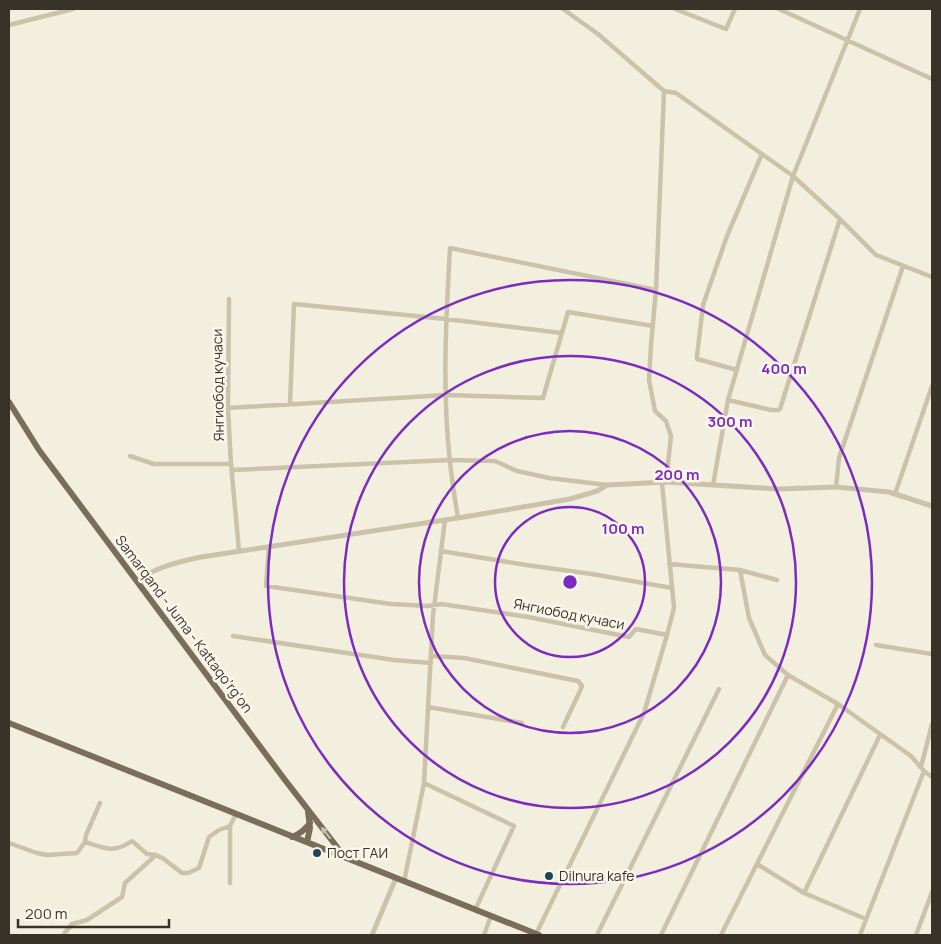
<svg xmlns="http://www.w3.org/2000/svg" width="941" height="944" viewBox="0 0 941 944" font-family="Manrope,sans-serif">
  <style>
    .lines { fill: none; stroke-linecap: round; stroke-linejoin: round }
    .minor { stroke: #cbc2a9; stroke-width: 4.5 }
    .tertiary { stroke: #cbc2a9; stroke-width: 5 }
    .primary { stroke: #7a6e5a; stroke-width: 6 }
    .oneway { fill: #c7c0b0 }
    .ring { fill: none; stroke: #7b2cbf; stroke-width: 2.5 }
    .poi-dot { fill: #1e455a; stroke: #faf7ea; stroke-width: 2 }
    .labels { text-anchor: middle; stroke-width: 5; stroke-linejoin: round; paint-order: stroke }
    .street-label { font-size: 14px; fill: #383229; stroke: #faf7ea }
    .poi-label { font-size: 14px; fill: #383229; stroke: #faf7ea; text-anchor: start }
    .centre { fill: #7b2cbf; stroke: #faf7ea; stroke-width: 2.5 }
    .ring-label { font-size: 15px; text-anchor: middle; font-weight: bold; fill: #7b2cbf; stroke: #faf7ea; stroke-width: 5; stroke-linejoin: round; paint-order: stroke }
  </style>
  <rect width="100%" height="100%" fill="#f3efde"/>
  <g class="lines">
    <path class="minor" d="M563,9L598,34L664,91L676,93L793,176L840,219L876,255L932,277
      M675,9L726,29L735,9
      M779,9L932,79
      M9,25L73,9
      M656,290L664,91
      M229,299L228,408L231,464L239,551
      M737,370L701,360L697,359V356L703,305L727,236L762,154
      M728,400L771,410H778L780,409L840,219
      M290,404L294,304L446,319L562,333
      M228,408L446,395L543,398L568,312L653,326
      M130,456L154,464H231
      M232,470L450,460L495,461L517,471L549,478L607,485
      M713,485L728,400L793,176L860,9
      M836,487L839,458L903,266
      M895,494L932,386
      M458,518C455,500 452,481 450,462C442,391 446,318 450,248L656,290L651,345L649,380L655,411L666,421L671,436L666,482
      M269,547L266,586L391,604L428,606L441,604L528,617L629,637L636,629L667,635
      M441,551L526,565L592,574L672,588
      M669,564L740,570L749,618L765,655L788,675L838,704L911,756L924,771L932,777
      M740,570L777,580
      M233,636L394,660L431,663
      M876,645L932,654
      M431,656L464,658L578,681L582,686L580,691L563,727
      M428,707L522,723
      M921,767L932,724
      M424,783L514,826L475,910
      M85,842L86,835L100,803
      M9,843L37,853L47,855L77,853L85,842C105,848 113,854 132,841L147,854L156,855L164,859L182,873H188L199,868L209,837L219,830L230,826
      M757,864L804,893L866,919
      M404,882L424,783L433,615L445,520
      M230,883V826L236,814
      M804,893L880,735
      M64,934L72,924L87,920L122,897L125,883L156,855
      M536,934L644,713L667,635L674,608L662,483
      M484,935L491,916
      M597,935L719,689
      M661,935L788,675
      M721,935L838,704
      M860,935L924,771
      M916,935L932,892"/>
    <path class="tertiary" d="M137,581C156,567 178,562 201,557L458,518L570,499L597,491L607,485L666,482L778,489L836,487L889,492L932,506
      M372,935L396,878"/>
    <path class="primary" d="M9,402L39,450L285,780L344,856
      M9,723L539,935
      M292,837C300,834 305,830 310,823
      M307,842L310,828L308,811"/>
  </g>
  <defs><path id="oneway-solid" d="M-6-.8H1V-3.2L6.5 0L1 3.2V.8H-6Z" transform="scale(1.25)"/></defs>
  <use class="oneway" href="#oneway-solid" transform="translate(326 833) rotate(-129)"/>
  <g class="ring">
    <circle cx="570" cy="582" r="75"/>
    <circle cx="570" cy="582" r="151"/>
    <circle cx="570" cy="582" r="226"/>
    <circle cx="570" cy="582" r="302"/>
  </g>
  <g class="poi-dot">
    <circle cx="317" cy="853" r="5"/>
    <circle cx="549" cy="876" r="5"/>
  </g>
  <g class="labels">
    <g class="street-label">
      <text transform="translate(218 385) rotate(-91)" y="5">Янгиобод кучаси</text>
      <text transform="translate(569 614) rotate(11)" y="5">Янгиобод кучаси</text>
      <text transform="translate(184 624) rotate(53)" y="5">Samarqand - Juma - Kattaqo‘rg‘on</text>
    </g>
    <g class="poi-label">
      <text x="327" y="858">Пост ГАИ</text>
      <text x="559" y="881">Dilnura kafe</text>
    </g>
  </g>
  <circle cx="570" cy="582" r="8" class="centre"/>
  <g class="ring-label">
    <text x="784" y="374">400 m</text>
    <text x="730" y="427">300 m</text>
    <text x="677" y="480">200 m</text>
    <text x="623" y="534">100 m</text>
  </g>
  <rect width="941" height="944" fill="none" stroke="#383229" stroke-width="20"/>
  <path d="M18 919v8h151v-8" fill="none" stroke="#383229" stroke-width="2.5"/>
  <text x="25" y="919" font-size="15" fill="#383229" stroke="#faf7ea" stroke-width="4" paint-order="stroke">200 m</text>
</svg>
